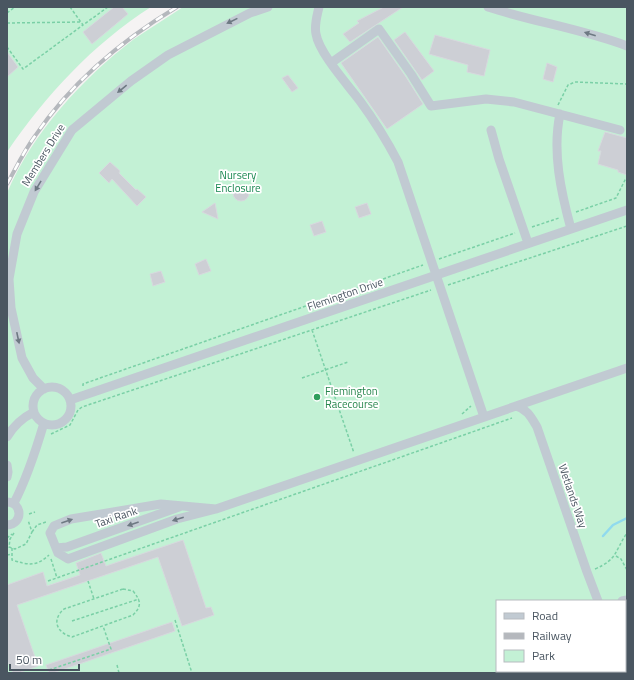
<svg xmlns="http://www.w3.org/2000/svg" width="634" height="680" viewBox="0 0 634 680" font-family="'Titillium Web',sans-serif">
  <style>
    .green { fill: #c3f1d5; fill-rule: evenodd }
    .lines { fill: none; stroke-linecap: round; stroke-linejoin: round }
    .stream { stroke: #90daee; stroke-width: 2.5 }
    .building { fill: #cdcfd5; stroke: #d7d9de }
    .path { stroke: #7ad0a6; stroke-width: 1.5; stroke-dasharray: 3 2; stroke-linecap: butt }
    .minor { stroke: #c1cad2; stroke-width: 9 }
    .rail-casing { stroke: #b5b8bd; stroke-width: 4 }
    .rail { stroke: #fff; stroke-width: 2.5; stroke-dasharray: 8; stroke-linecap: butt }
    .oneway { fill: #6e7983 }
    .leisure-dot { fill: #2e9e5b; stroke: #fff; stroke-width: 1.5 }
    .labels { text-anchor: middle; stroke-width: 3.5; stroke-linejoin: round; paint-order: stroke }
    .street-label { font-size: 11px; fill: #4a5661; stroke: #fff }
    .park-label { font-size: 11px; fill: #17864f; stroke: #fff }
    .leisure-label { font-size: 11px; fill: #27864d; stroke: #fff; text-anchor: start }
  </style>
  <rect width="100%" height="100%" fill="#f5f3f3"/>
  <path class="green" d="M7,7H151C93,44 45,96 7,152Z
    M183,7H627V673H7V193C33,132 82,79 134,39C150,28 167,18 183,7ZM497,601H625V671H497Z"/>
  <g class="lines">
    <path class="stream" d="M603,536L613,525L627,518"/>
  </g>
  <path class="building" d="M114,7H122L128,14L92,44L83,32Z
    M384,7H403L350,42L343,34L359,23L357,21Z
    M405,32L434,71L422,80L394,40Z
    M435,35L490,50L484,76L467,72L468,65L429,54Z
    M378,37L406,77L423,104L387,129L341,63Z
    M7,52L18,67L7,77Z
    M547,63L557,67L553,82L543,79Z
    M288,75L298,88L292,92L282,78Z
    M605,132L627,138V175L618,172V170L598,164L601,151H598Z
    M110,162L120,171L119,173L136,190L137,189L146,197L137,206L112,179L109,183L99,173Z
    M233 193a8 8 0 1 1 16 0a8 8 0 1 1-16 0Z
    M215,203L218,219L202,212Z
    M367,203L371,214L359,218L355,207Z
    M322,221L326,232L314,236L310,225Z
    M206,259L211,271L199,275L195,264Z
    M161,271L165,282L153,286L150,274Z
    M183,540L206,608L211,607L214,615L182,626L158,557L17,605L38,666L21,672L22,673H13L7,660V585L43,572L47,586L80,575L76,563L101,553L106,566Z
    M172,622L175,631L53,673H49L46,665Z"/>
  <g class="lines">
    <path class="path" d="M70,7L83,25L108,7
      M7,13L15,7
      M7,23L81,22
      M7,47L23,69L83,25
      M558,105L568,85L575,82L627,84
      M576,212L616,198L626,178
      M532,227L559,218
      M439,259L515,233
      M448,285L627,226
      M312,330L354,453
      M302,378L348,362
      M83,386V384L423,265
      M462,414L471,406
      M51,434L70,425L78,410L82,407L431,290
      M29,514L35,512
      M32,532L37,525L46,522
      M14,533L10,539L9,547L15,549L26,544L32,532L28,520
      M7,538L12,534
      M12,548V560C28,565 36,567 49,555
      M7,555L12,554
      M616,556L621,559L627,570
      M51,559L57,578
      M595,569C618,559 614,552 627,533
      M48,581L512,418
      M88,581L94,599
      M123,589L133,591C141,601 142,606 133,615L72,637C57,633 51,620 64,609Z
      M175,620L192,673
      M72,621L139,599
      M117,665L119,673
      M49,670L111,649L103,626
      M212,673H214"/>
    <path class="minor" d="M319,7C317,16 314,25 316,34C319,53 348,85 360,101C374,120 387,141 398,162L484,417
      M488,7C534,22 582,29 627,46
      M331,63L379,29L411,74L431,106L486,99L514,102L620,130
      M560,114C552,152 561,192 571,229
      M491,130L499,159L528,243
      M33 406a19 19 0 1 1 38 0a19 19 0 1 1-38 0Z
      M44,389L33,378L22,358L11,308L9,279L17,234L34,192L72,130L131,81L168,55L250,13L268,7
      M70,400L627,210
      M516,406C527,409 531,417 537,427L587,572L598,601
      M7,437C14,425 22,418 34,412
      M7,465L8,472L7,477
      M7,502C23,503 23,524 7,525
      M14,503C27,478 36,450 44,423
      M216,509L177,519L68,559L58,553L50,533L54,526L71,519L161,504L216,509L627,368
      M56,548L67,547L179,507
      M622,601L627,600"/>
    <g class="rail-casing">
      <path id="rail" d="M7,184C16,168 24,151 35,136C71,83 122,40 177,7"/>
    </g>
    <use href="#rail" class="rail"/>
  </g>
  <defs><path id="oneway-solid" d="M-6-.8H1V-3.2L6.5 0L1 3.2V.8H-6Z"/></defs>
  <g class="oneway">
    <use href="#oneway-solid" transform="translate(232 21) rotate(154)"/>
    <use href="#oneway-solid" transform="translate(590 34) rotate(-163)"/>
    <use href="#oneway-solid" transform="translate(122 89) rotate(141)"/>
    <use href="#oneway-solid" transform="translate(38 186) rotate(121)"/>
    <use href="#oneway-solid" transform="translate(18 338) rotate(78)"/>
    <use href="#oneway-solid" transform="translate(178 519) rotate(163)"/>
    <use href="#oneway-solid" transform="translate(67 521) rotate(-19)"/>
    <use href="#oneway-solid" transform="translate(133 524) rotate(161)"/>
  </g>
  <circle class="leisure-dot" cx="317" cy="397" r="4"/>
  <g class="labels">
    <g class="street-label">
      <text transform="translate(43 155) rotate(-58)" y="4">Members Drive</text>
      <text transform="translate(345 294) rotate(-19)" y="4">Flemington Drive</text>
      <text transform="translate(573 496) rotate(71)" y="4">Wetlands Way</text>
      <text transform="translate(116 517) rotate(-19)" y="4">Taxi Rank</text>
    </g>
    <g class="park-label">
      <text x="238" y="179">Nursery<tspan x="238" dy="13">Enclosure</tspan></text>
    </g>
    <g class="leisure-label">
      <text x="325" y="395">Flemington<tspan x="325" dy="13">Racecourse</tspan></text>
    </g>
  </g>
  <rect width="634" height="680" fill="none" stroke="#4a5661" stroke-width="16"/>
  <rect x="496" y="600" width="130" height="72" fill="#ffffff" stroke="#b7bbc0"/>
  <rect x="504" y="613" width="20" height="6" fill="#c1cad2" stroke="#b7bbc0"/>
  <text x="532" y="620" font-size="12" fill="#4a5661">Road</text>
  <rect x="504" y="633" width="20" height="6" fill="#b5b8bd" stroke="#b7bbc0"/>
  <text x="532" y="640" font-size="12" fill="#4a5661">Railway</text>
  <rect x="504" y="650" width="20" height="12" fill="#c3f1d5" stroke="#b7bbc0"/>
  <text x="532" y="660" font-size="12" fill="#4a5661">Park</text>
  <path d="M10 664v6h69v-6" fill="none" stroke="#4a5661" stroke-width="2"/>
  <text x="16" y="664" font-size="12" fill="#4a5661" stroke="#ffffff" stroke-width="3" paint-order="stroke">50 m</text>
</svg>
